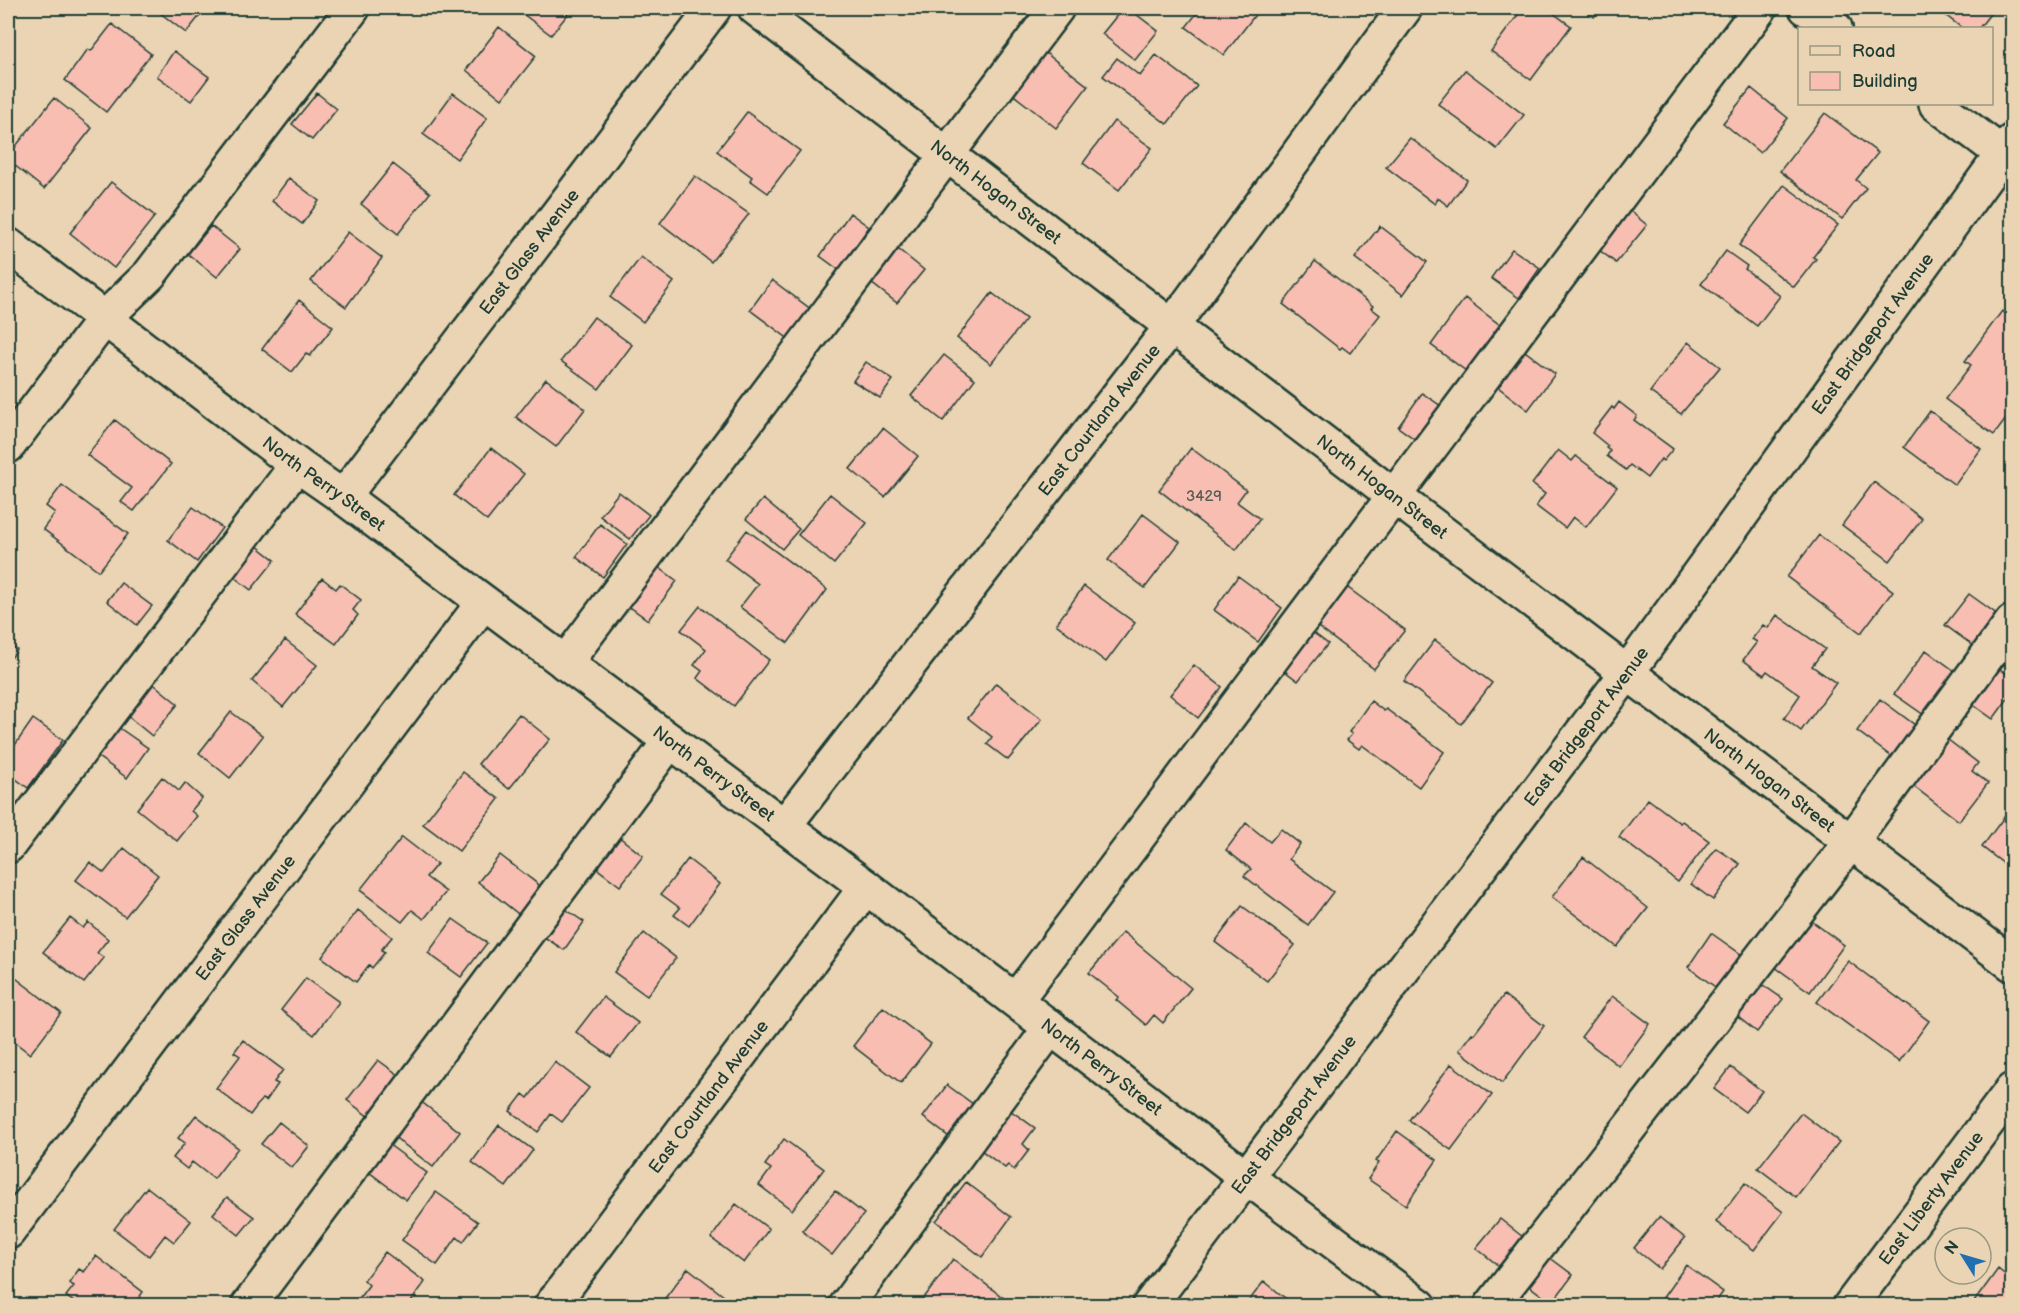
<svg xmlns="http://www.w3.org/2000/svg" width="2020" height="1313" viewBox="0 0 2020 1313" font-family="'Balsamiq Sans',sans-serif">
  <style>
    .building { fill: #f8beb2; stroke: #1f3d34; stroke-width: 1.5 }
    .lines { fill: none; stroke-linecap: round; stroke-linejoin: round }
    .minor-casing { stroke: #1f3d34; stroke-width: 38 }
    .minor { stroke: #ead4b3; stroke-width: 33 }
    .labels { text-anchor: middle; stroke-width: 5; stroke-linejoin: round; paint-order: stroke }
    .number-label { font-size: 15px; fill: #555d54 }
    .street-label { font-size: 18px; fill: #1f3d34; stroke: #ead4b3 }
  </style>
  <rect width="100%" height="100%" fill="#ead4b3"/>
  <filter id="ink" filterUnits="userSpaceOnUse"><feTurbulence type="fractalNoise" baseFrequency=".0167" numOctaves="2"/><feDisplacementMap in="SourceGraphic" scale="12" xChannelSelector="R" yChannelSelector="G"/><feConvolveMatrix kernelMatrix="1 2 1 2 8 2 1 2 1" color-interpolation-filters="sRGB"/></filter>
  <g filter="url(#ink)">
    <path class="building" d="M154,8H206L186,33Z
      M515,8H573L551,35Z
      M867,8H883L877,15Z
      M1123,8H1128L1158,31L1135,60L1102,34Z
      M1201,8H1245L1255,15L1224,55L1186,27Z
      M1523,8H1546L1571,26L1531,80L1491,51Z
      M1582,8H1601L1594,17Z
      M1936,8H1999L1996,11L1994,9L1979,28H1962Z
      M112,24L151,54L106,112L65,80L88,49L91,51Z
      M499,27L536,56L502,99L466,70Z
      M1038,47L1088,86L1056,128L1006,89Z
      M174,51L209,77L191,101L157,76Z
      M1156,55L1197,86L1167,124L1103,76L1117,58L1140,76Z
      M1465,70L1524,115L1497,149L1438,104Z
      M1751,88L1788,118L1760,153L1723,123Z
      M317,93L337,109L312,140L292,124Z
      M453,93L487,118L457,159L423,134Z
      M54,98L92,128L44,189L8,160V156Z
      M747,112L800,151L768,193L750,180L752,177L717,151Z
      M1825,113L1878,153L1856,180L1866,188L1842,219L1780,171Z
      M1114,121L1152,148L1119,190L1083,163Z
      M1410,138L1467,180L1448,206L1438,198L1435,204L1386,167Z
      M393,164L430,193L398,234L361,204Z
      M695,176L749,214L711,262L660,223Z
      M289,178L319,201L302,224L272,201Z
      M111,182L155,216L114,268L70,233Z
      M1784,185L1838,225L1813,257L1816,259L1794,287L1739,245Z
      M1625,207L1647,225L1616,263L1594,246Z
      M850,213L869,227L839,270L820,256Z
      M211,226L240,249L217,277L188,254Z
      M1380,226L1427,262L1403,295L1355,258Z
      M348,232L382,258L346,307L311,281Z
      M893,245L924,270L897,303L866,279Z
      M1512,249L1540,268L1519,298L1491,278Z
      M1726,251L1747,266L1745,269L1780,296L1757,326L1701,284Z
      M641,257L674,282L643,322L610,297Z
      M1315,261L1373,306L1371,308L1380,315L1350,353L1342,347L1340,349L1283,304Z
      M772,280L812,310L790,340L750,310Z
      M992,293L1026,319L991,364L957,338Z
      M1465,298L1500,325L1466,371L1431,345Z
      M299,300L333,327L310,356L306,354L292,372L262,349Z
      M2002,311L2009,316L2012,311V411L1994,435L1945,399L1971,365L1965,361Z
      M594,317L632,345L599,389L561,361Z
      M1688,342L1720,367L1681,414L1650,392Z
      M1521,348L1555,374L1528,410L1494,384Z
      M944,355L975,379L943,421L911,396Z
      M866,362L893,380L880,398L853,381Z
      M546,379L585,409L556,447L516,417Z
      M1422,393L1441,406L1416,440L1398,427Z
      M1619,402L1637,416L1634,420L1673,449L1663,461L1661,459L1647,478L1630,465L1626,470L1607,456L1610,451L1606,448L1608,446L1592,433L1612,407L1614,409Z
      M1930,411L1981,449L1955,485L1904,447Z
      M115,420L171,464L134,511L121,502L132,488L87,455Z
      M883,428L918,456L885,497L850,469Z
      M491,448L524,474L487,521L454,495Z
      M1191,448L1246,490L1237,502L1260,519L1236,550L1159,490Z
      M1558,450L1572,461L1576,456L1617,487L1586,527L1573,517L1565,528L1536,506L1545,494L1532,484Z
      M1874,482L1922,519L1890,561L1842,525Z
      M62,485L128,534L99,571L43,529L55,513L46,506Z
      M619,492L649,515L630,539L600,516Z
      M830,494L867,523L834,564L798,535Z
      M763,499L799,529L782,549L746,519Z
      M193,507L222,528L197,562L168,540Z
      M1143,514L1180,542L1145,588L1108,560Z
      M600,524L627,544L603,577L576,557Z
      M747,530L827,590L788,643L740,607L758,584L725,559Z
      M1819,535L1893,591L1861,633L1787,577Z
      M248,539L275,560L251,590L225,570Z
      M653,563L677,581L648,620L623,602Z
      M1238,576L1282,608L1258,642L1214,610Z
      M322,578L336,589L340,584L361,600L353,610L358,615L336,644L295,614Z
      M121,583L152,606L137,625L107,601Z
      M1344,585L1405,630L1374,669L1314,624Z
      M1084,586L1135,623L1106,662L1056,624Z
      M1969,594L1998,615L1975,647L1945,625Z
      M700,606L769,660L734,706L697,678L702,671L694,665L706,649L681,630Z
      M1777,615L1825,649L1812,666L1836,683L1801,731L1784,718L1800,695L1767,671L1764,675L1743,660L1757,642L1752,639L1763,625L1768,628Z
      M1307,628L1328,644L1298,681L1277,665Z
      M2012,629V671L1992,656Z
      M285,640L317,665L283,707L252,681Z
      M1435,640L1492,683L1461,724L1404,681Z
      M8,642L17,650L8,662Z
      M1926,650L1956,672L1924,715L1894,694Z
      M1988,660L2012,678V693L1993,719L1962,697Z
      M1194,665L1222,687L1198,718L1170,695Z
      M145,677L178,704L152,736L119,709Z
      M996,683L1042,719L1008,760L987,744L992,737L968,718Z
      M1880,699L1915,725L1892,757L1857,731Z
      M1371,701L1384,711L1386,709L1444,752L1419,787L1362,745L1359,749L1347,740L1352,734L1349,732Z
      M231,712L263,736L230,778L199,753Z
      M519,714L550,739L509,789L478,764Z
      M33,719L63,740L28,788L8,773V755Z
      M115,725L148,748L127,778L94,754Z
      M1943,736L1978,763L1972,771L1988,783L1959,821L1908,782Z
      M463,772L499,799L459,851L423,824Z
      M162,777L179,791L185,783L202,798L191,811L197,816L177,841L137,809Z
      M1648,799L1680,823L1682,821L1709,841L1678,882L1619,837Z
      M2012,806V870L1982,847Z
      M1246,823L1270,842L1281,829L1300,844L1289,859L1333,892L1308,925L1244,876L1251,869L1226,850Z
      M618,836L643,856L620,886L595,867Z
      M402,837L437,864L426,877L446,892L424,919L412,910L402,922L360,890Z
      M124,848L158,875L125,917L76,880L90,862L104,873Z
      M1716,848L1740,864L1713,900L1691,884Z
      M500,855L544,889L522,917L478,882Z
      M1583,857L1648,908L1617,947L1552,897Z
      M688,859L720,884L689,926L674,915L680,908L661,894Z
      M561,906L584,922L564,950L541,935Z
      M1242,906L1295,945L1267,981L1215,942Z
      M358,910L392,937L381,950L385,952L372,968L369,965L356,982L322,957Z
      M1802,914L1844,945L1810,992L1768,962Z
      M70,918L83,928L88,922L108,939L97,953L104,958L84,983L43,952Z
      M453,919L487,943L461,977L428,953Z
      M1123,932L1191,988L1163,1023L1154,1015L1146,1025L1116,1000L1119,997L1089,973Z
      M644,933L676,958L647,996L614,972Z
      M1711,933L1742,955L1718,989L1688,967Z
      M1848,961L1929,1021L1899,1062L1817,1002Z
      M8,972L61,1013L30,1054L8,1037V1015L12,1009L8,1006Z
      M306,978L339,1002L314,1035L281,1010Z
      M1753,978L1783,999L1757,1032L1729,1010Z
      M1504,995L1544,1026L1502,1083L1459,1050L1472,1033L1474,1034Z
      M1612,996L1650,1024L1619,1066L1581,1037Z
      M603,997L638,1023L611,1057L576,1032Z
      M883,1007L931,1044L901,1083L853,1046Z
      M243,1040L283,1070L274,1082L278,1084L266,1101L262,1099L250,1115L216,1088L240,1056L234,1052Z
      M378,1060L400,1076L369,1117L347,1100Z
      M555,1062L589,1088L562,1122L551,1114L538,1132L510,1111L523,1094L528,1098Z
      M1451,1064L1492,1095L1451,1150L1409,1120Z
      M1731,1067L1762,1091L1745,1112L1714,1089Z
      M947,1085L977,1107L953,1140L923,1117Z
      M419,1100L460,1132L433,1167L392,1135Z
      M1007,1108L1035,1128L1023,1144L1029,1150L1014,1170L1008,1165L1005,1168L977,1147Z
      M1801,1113L1839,1142L1796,1197L1758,1168Z
      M196,1115L238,1148L214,1179L192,1162L187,1169L173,1158L185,1143L178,1138Z
      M279,1122L309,1146L292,1168L261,1144Z
      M499,1125L533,1150L506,1187L472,1162Z
      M1397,1131L1437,1160L1406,1205L1368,1179L1379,1163L1376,1161Z
      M784,1139L824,1169L792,1210L759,1185L771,1169L765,1165Z
      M388,1144L427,1173L406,1200L369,1172Z
      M966,1182L1011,1217L982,1257L936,1221Z
      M1745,1183L1783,1212L1754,1250L1716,1222Z
      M147,1187L191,1221L174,1242L165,1235L149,1256L114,1229Z
      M835,1191L864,1214L832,1255L802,1231Z
      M436,1192L478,1222L463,1242L457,1237L437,1265L402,1240Z
      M227,1197L254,1217L239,1235L213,1214Z
      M736,1204L769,1229L744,1263L711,1238Z
      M1659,1217L1685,1238L1660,1269L1634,1248Z
      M1500,1219L1523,1237L1499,1266L1476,1248Z
      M2012,1233V1249L2005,1243Z
      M385,1252L425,1282L408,1306H353L369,1285L364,1280Z
      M96,1256L143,1292L133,1306H79L66,1296L74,1286L69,1283L79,1269L84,1272Z
      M1549,1257L1573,1275L1552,1303L1528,1285Z
      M953,1259L1014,1306H918Z
      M1686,1265L1723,1292L1713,1306H1657Z
      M688,1268L734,1304L732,1306H659Z
      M1998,1269L2012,1280V1306H1971Z
      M1264,1281L1295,1306H1245Z"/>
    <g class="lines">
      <g class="minor-casing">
        <g id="minor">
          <path id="s1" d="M755,8L1394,496L2012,964"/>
          <path d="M1806,8L1835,28"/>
          <path d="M1936,104L2012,161"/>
          <path id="s2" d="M8,245L297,465L343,497L866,887L1245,1176L1420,1306"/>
          <path d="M8,446L105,318L150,274L353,8"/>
          <path id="s3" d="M343,497L714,8"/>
          <path d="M565,663L1057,8"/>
          <path id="s4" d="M784,826L1172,326L1405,8"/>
          <path d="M8,846L297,465"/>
          <path d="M1016,1000L1760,8"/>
          <path id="s5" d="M8,1232L483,603"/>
          <path d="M248,1306L670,741"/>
          <path id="s6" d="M551,1306L866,887"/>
          <path d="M846,1306L1051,1027"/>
          <path id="s7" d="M1149,1306L1627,673L2012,141"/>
          <path d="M1491,1306L1851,842L2012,622"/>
          <path id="s8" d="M1850,1306L2012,1090"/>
        </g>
      </g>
      <use href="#minor" class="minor"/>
    </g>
  </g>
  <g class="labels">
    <g class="number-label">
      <text x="1204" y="501">3429</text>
    </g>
    <g class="street-label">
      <text dy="6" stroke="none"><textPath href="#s1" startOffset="303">North Hogan Street</textPath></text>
      <text dy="6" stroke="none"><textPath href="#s3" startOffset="308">East Glass Avenue</textPath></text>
      <text dy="6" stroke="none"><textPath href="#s7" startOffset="1212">East Bridgeport Avenue</textPath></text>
      <text dy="6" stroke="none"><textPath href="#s4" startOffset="514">East Courtland Avenue</textPath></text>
      <text dy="6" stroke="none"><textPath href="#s2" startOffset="396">North Perry Street</textPath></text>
      <text dy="6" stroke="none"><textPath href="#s1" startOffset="789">North Hogan Street</textPath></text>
      <text dy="6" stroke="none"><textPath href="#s7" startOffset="726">East Bridgeport Avenue</textPath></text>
      <text dy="6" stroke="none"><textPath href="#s2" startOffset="882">North Perry Street</textPath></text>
      <text dy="6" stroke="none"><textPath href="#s1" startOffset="1275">North Hogan Street</textPath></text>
      <text dy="6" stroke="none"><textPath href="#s5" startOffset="394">East Glass Avenue</textPath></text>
      <text dy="6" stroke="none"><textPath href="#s2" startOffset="1368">North Perry Street</textPath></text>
      <text dy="6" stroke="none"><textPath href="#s6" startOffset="262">East Courtland Avenue</textPath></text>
      <text dy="6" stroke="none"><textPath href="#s7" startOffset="240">East Bridgeport Avenue</textPath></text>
      <text dy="6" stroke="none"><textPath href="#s8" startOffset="135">East Liberty Avenue</textPath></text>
    </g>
  </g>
  <rect width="2020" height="1313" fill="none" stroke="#ead4b3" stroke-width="30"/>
  <rect x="15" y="15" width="1990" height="1283" fill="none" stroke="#1f3d34" stroke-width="2" filter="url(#ink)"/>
  <rect x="1798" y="27" width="195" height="78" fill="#ead4b3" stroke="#999880" stroke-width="1.5"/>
  <rect x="1810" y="46" width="30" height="9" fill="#ead4b3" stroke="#999880" stroke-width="1.5"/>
  <text x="1852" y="57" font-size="18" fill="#1f3d34">Road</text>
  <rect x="1810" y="72" width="30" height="18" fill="#f8beb2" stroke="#999880" stroke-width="1.5"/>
  <text x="1852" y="87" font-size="18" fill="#1f3d34">Building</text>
  <g transform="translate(1963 1256) rotate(307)"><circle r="28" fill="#ead4b3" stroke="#999880" stroke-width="1.5"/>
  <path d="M0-4.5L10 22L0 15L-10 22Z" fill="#1f6fb2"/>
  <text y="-9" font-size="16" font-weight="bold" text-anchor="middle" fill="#1f3d34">N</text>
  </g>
</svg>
